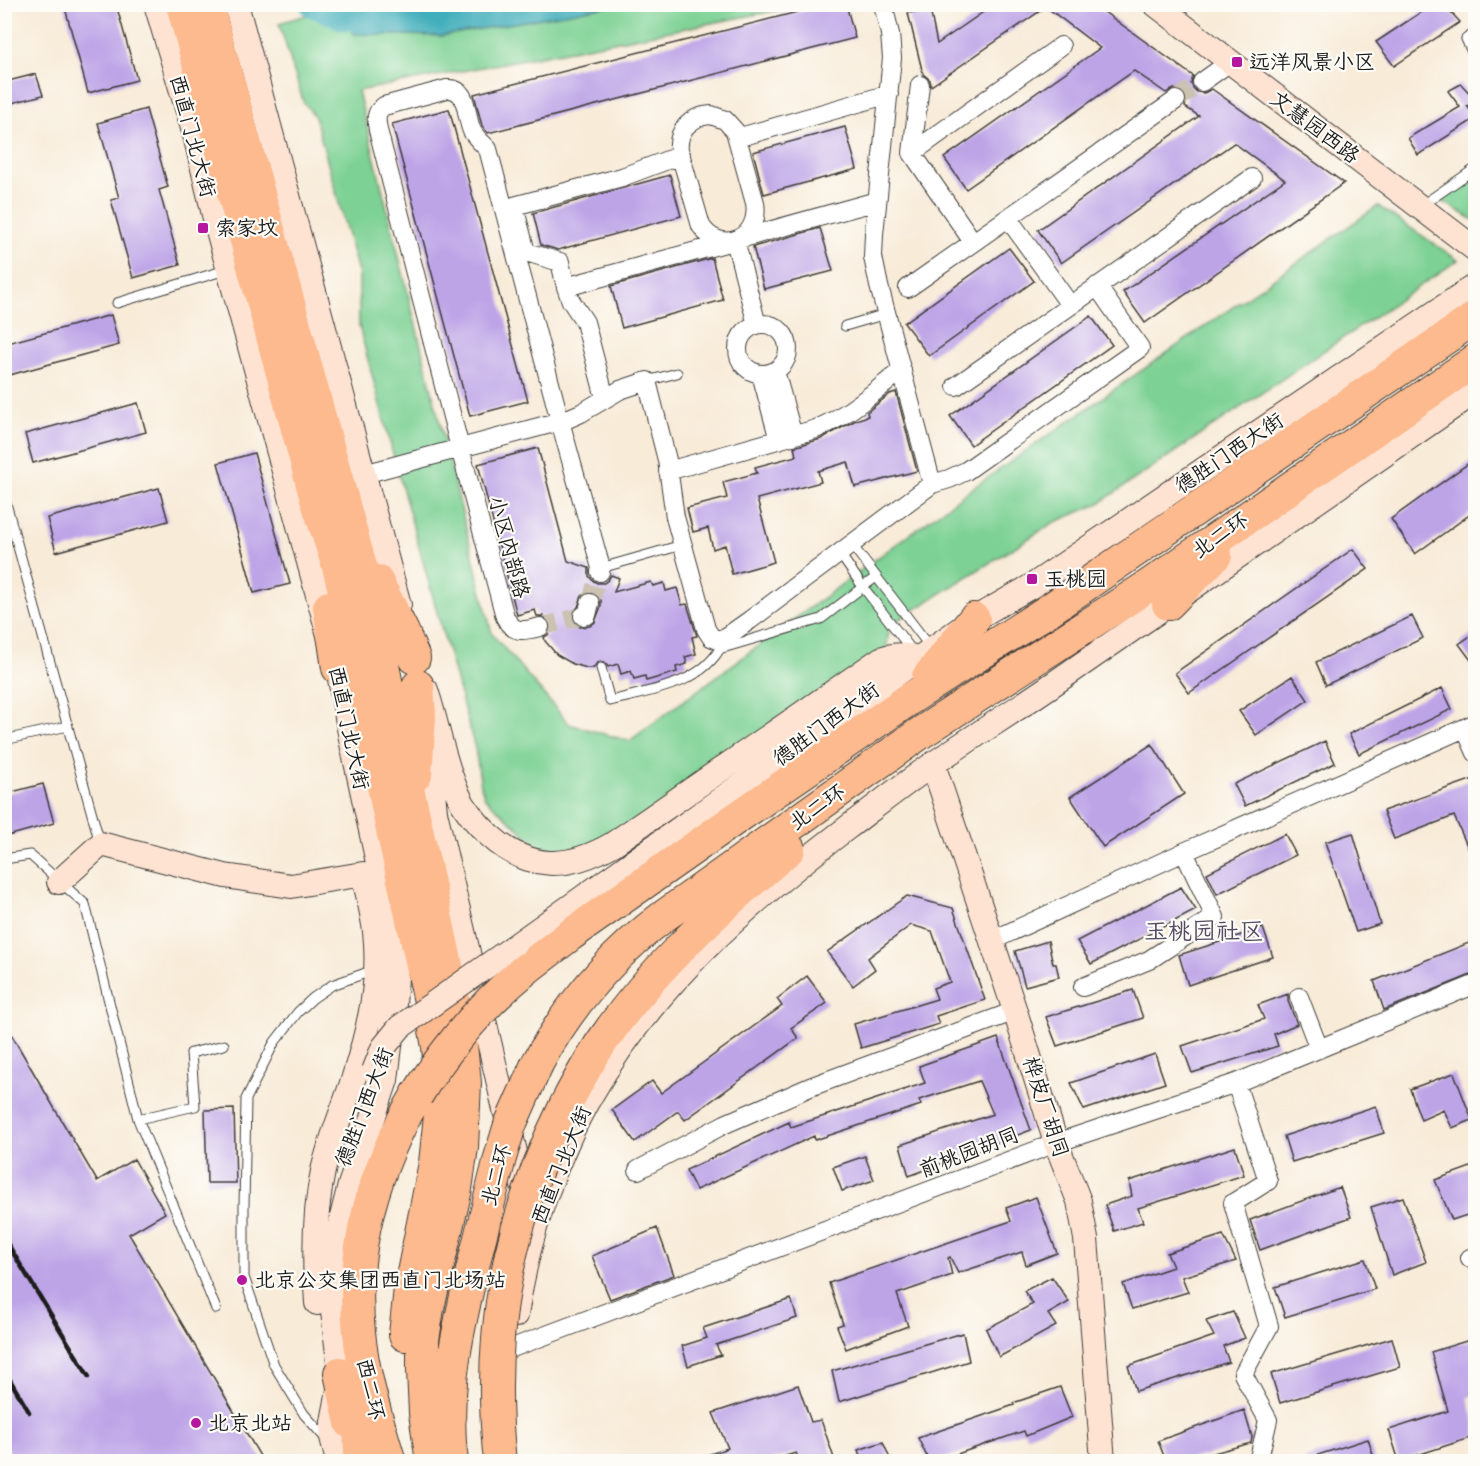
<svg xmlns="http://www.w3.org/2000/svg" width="1480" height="1466" viewBox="0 0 1480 1466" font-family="'Gochi Hand','LXGW WenKai TC',sans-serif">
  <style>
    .green { fill: #7dd194; stroke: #4c7658; stroke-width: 1.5 }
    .water { fill: #3faebb; stroke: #2e656c; stroke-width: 1.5 }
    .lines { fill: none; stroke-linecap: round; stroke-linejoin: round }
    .river { stroke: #3faebb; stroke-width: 27 }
    .building { fill: #bda4e7; fill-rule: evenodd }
    .street-tunnel { stroke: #ccc2b2; stroke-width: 18; stroke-dasharray: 18 9; stroke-linecap: butt }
    .lane-casing { stroke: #3d3b38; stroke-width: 11 }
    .street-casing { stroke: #3d3b38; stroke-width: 20 }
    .secondary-casing { stroke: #3d3b38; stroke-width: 26 }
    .highway-casing { stroke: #3d3b38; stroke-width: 34 }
    .lane { stroke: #fff; stroke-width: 9 }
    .street { stroke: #fff; stroke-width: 18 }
    .secondary { stroke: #fee3d2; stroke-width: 24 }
    .highway { stroke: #fcba8e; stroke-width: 32 }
    .rail { stroke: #1c1c1c; stroke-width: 4.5 }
    .secondary-bridge-casing { stroke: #3d3b38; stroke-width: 26; stroke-linecap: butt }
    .highway-bridge-casing { stroke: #3d3b38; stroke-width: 34; stroke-linecap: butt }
    .secondary-bridge { stroke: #fee3d2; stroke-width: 24 }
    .highway-bridge { stroke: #fcba8e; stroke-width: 32 }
    .poi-dot { fill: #b5179e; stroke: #fdfcf7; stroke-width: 2 }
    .labels { text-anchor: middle; stroke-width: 4.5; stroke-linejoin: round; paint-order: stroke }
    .poi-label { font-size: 21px; fill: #1c1c1c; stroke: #fdfcf7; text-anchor: start }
    .street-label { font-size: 21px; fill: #1c1c1c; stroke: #fdfcf7 }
    .quarter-label { font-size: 24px; fill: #544c63; stroke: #fdfcf7 }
  </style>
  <rect width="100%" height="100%" fill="#fdfcf7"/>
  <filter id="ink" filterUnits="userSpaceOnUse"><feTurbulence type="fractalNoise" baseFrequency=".0167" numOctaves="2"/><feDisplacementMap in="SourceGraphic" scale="12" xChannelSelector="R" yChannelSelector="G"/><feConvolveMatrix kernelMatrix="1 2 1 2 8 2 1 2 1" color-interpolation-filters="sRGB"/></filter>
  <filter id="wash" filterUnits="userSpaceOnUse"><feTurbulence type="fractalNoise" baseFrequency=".008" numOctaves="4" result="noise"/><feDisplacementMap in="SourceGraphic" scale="24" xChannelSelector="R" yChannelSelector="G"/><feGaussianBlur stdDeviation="1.35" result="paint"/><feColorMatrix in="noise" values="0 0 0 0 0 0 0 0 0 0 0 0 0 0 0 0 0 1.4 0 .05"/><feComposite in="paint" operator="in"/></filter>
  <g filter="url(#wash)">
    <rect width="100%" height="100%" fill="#f8ebd8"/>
    <path class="green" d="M322,4L805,5L358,91L492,634L569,724L629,741L967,492L1378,206L1458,260L1098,504L1053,523L890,625L886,651L606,841L571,850L538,846L485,798L481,786L475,748L396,465L359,326V275L315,117L303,101L279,23L310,14Z
      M1475,174V221L1439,199Z"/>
    <path class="water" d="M360,5V4L614,5L442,36L353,34Z"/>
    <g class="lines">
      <path class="river" d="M313,4L345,17L393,19"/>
    </g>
    <g id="blocks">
      <path class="building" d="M64,4H116L137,80L88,93Z
        M829,4H846L855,38L488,133L482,126L474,94Z
        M995,4H1093L1193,76L1191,84L1193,88L1197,92L1204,93L1212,89L1344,183L1145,323L1123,292L1285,180L1234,143L1061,263L1038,230L1199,116L1185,107L1187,98L1185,93L1181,90L1174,89L1166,93L1134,71L966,189L944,158L1100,48L1046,7L931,86L930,80L923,74L908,13L930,9L937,44Z
        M1423,4H1443L1460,22L1394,66L1376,42L1426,9Z
        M36,74L43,95L4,105V82Z
        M1461,84L1476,100L1467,106L1476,118L1418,155L1408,138L1460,107L1448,91Z
        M146,109L168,187L159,190L180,265L133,278L111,200L119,198L98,123Z
        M449,109L528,401L470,416L392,124Z
        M845,127L857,169L764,194L753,152Z
        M670,175L681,216L558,250L541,245L533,213Z
        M820,228L833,271L764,289L753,247Z
        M1009,248L1034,281L929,356L904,323Z
        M712,258L723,300L622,328L611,286Z
        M111,315L119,345L6,376L4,369V344Z
        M1091,316L1112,345L971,445L950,416Z
        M896,392L917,471L855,487L848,462L818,471L821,482L757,499L774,562L732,574L725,545L713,549L708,528L693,532L687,508L727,498L723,482L757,473L755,467L796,456L794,447L821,439L856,420L868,416L867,412L890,394Z
        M138,403L146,432L33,463L25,434Z
        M538,448L568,561L589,568V576L592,580L597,583H604L608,580L611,575L619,578L614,592L651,582L653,586L664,583L666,591L677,588L682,605L687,604L697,636L692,637L696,654L685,657L687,664L676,667L677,672L646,681L645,676L634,679L631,671L621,674L618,664L608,667L605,663L600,661L596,664L594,668H587L573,664L557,655L545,641L544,637L548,635L551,630V624L548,619L543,616H537L535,610L517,615L478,464ZM587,592H593L598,595L601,600V606L595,622L590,626L580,627L575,623L572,619V613L578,607L582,596Z
        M254,453L290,584L254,593L218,463Z
        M1476,458V510L1415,554L1391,519Z
        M159,488L168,521L56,552L47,518Z
        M1353,549L1368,569L1189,693L1175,673Z
        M1412,616L1423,638L1326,685L1316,662Z
        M1476,632V667L1459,644Z
        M1292,676L1308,700L1256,735L1239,711Z
        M1442,688L1452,709L1359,754L1349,734Z
        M1325,741L1335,763L1245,806L1234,784Z
        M1152,744L1184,794L1103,847L1070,797Z
        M1476,778V866L1454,816L1394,839L1383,811Z
        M43,784L54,823L4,837V794Z
        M1353,833L1380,924L1356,932L1325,842Z
        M1285,834L1296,855L1217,894L1207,873Z
        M1181,887L1196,910L1091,964L1077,941Z
        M907,896L953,908L985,1000L936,1016L939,1024L861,1048L854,1024L937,999L933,988L950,982L932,931L911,925L868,958L875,969L853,986L827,952Z
        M1263,928L1273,957L1188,985L1179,955Z
        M1476,940V973L1384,1010L1374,981Z
        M1048,941L1053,964H1056L1059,977L1025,986L1015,951Z
        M807,976L827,1003L791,1028L798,1038L685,1120L678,1111L635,1142L612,1110L652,1081L661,1093L782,1006L777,999Z
        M1133,990L1143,1018L1057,1046L1046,1017Z
        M1288,994V1001L1297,1024L1274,1034L1278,1046L1192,1073L1182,1046L1264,1019L1258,1005Z
        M4,1022L97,1181L134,1159L165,1213L129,1234L263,1461H15L4,1443Z
        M998,1038L1031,1130L909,1176L900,1145L993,1114L979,1081L919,1100L921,1105L815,1140L814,1136L696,1190L686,1170L789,1122L791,1127L925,1083L919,1066Z
        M1155,1054L1165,1083L1084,1110L1071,1083Z
        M1454,1073L1472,1120L1452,1128L1444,1110L1421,1120L1410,1089Z
        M1376,1106L1384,1133L1292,1162L1284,1136Z
        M234,1109L236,1183H207L205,1110Z
        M1235,1147L1244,1175L1138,1208L1143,1222L1114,1231L1105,1205L1132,1196L1129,1181Z
        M865,1156L874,1180L842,1191L833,1167Z
        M1476,1165V1212L1452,1220L1435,1180Z
        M1340,1187L1351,1217L1260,1250L1250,1220Z
        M1036,1197L1057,1253L1026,1265L1022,1252L958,1273L950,1257L948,1258L952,1275L897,1294L908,1326L846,1349L837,1326L843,1324L829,1283L1011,1221L1006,1208Z
        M1403,1197L1426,1262L1392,1275L1371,1207Z
        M657,1228L674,1275L610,1299L592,1256Z
        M1223,1235L1236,1261L1182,1277L1188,1292L1132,1309L1123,1284L1173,1267L1167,1253Z
        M1365,1259L1375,1289L1285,1317L1275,1287Z
        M1052,1277L1069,1302L1048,1314L1056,1326L999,1357L986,1329L1033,1304L1024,1291Z
        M791,1299L797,1318L716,1345L721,1355L688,1366L682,1346L707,1338L703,1328Z
        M1233,1312L1245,1338L1223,1346L1229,1362L1136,1391L1128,1366L1214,1336L1206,1321Z
        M963,1333L969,1361L839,1402L832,1371Z
        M1392,1338L1400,1367L1280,1403L1271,1374Z
        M1476,1338V1395L1468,1397L1476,1427V1436L1399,1461L1389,1430L1448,1411L1431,1352Z
        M798,1385L811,1422L821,1420L835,1461H800L796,1453L769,1461H695V1459L728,1448L713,1413Z
        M1060,1387L1072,1417L1026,1436L1024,1431L937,1461H929L918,1438L1014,1405L1013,1403Z
        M1244,1410L1252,1437L1251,1443L1184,1461H1166L1158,1441Z
        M1368,1439L1375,1461H1305V1459Z
        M883,1442L891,1461H862L858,1450Z"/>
    </g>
  </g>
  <g filter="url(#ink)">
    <use href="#blocks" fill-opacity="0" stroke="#3d3b38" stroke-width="1.5"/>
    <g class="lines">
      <path class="street-tunnel" d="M1176,100L1202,82
        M590,603L600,572
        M540,627L583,616"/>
      <g class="lane-casing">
        <path id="lane" d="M1476,32L1466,39L1476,61
          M1421,206L1476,168
          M117,303L229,269
          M845,326L886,314
          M647,381L677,373
          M4,496L100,843
          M852,545L931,648
          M840,554L863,587L914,653
          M601,568L682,545
          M719,649L821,619L876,577
          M601,668L610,701C650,690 701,686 722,645
          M4,740L68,726
          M4,859L30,855L85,904L138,1119L195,1106L191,1053L224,1045
          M138,1119L216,1309
          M327,1440L304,1414L274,1365L244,1277V1207L246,1099L274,1043L298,1012L313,998L332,985L374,970"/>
      </g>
      <g class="street-casing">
        <path id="street" d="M1202,82L1230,62
          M920,85L912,153L973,242
          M711,115L725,120L735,131L755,203C761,239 721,256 701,226L679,150C677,130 691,116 711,115Z
          M737,138L889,94
          M912,153L1061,46
          M681,155L622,177L514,206L526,252L560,262L566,287L877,201
          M1008,218L1070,305
          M735,240L757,325
          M566,287L571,301L585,322L605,398
          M908,288L1176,100
          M738 349a25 25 0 1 1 50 0a25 25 0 1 1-50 0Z
          M775,371L793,436
          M761,374L779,440
          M956,386L1252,178
          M668,471L816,429C848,416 875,391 902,370
          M364,474L565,420L581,413L620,390L647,381L667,460L675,517L706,629L711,637L718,640L726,637L750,620L932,484L879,286L873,257L874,234L892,58L890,34L883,4
          M932,484L949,479L966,471L1140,348L1097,286
          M583,616L587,615L590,603
          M540,627C524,631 513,634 505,617L460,448L378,130C376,120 375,112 384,106L447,89C469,87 465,116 472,131C475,137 483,144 488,149L560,421L601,568L600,572
          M1465,728L1476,753
          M991,941L1184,852L1476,723
          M1083,987L1149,960L1215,917L1184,852
          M1299,997L1319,1049
          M1236,1083L1268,1181L1233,1203L1269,1326L1243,1374L1268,1420L1258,1462
          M638,1170L725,1124L810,1087L1015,1011
          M1470,1258L1476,1256
          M512,1348L1056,1143L1236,1083L1476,984"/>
      </g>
      <g class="secondary-casing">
        <path id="secondary" d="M156,4L195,135L216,223L338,668L351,739L389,913L394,947L396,978L392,1029L386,1080L350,1185L341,1221L334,1255L332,1287L333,1312L341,1379L333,1422L332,1437L338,1462
          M236,4L399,605
          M1155,4L1476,250
          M426,690C437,723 443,761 457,792C464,809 476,823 490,836C529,871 568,870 613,844L881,659C894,654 905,654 918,658
          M429,748L435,812L527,1203
          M933,764L1015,1011L1056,1143L1079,1201L1086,1239L1103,1462
          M59,882L101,844L225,876L291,886L363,874
          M512,948L974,619L1035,584L1476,285
          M317,1303C314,1260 314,1213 323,1171C330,1140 343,1110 353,1080C368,1032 381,982 375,932C373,915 369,899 365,882
          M516,1315C523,1267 535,1221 553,1176C564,1148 576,1120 591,1095C653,986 748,903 847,828C876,806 905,783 936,762C975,735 1016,710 1056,682C1196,585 1336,489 1476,391"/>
      </g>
      <g class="highway-casing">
        <path id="highway" d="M182,4L316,499L337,563L345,594L390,821L430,1001L438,1047L440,1071V1115L435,1163L410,1288L405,1335
          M207,4L369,596L405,775L445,956L460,1035L465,1083L462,1147L456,1189L428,1308L423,1340V1370L425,1413L432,1462
          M377,581L403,632L414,658
          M1168,604L1216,555
          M329,607L338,668
          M928,677L974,619
          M416,775L420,717L418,686
          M527,968L570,935L735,819L911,698L1049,610L1476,317
          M537,1064C568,1006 611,956 664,916L919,734L1145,588L1476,360
          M565,1106C577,1083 589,1060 604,1039C654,966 722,906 789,849
          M340,1373L351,1423
          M359,1395L360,1462
          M390,1462C377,1419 363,1376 359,1332C350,1248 375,1166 417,1095
          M452,1462C442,1390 460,1319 477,1250"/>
      </g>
      <use href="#lane" class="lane"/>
      <use href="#street" class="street"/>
      <use href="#secondary" class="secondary"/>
      <use href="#highway" class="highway"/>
      <path class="rail" d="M4,1238L89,1377
        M4,1370L29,1412"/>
      <g class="secondary-bridge-casing">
        <path id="secondary-bridge" d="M374,1071L383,1048L400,1027L512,948"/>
      </g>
      <g class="highway-bridge-casing">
        <path id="highway-bridge" d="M417,1095C447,1046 483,1004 527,968
          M477,1250L500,1158L510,1125L537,1064
          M500,1462C486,1333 508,1221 565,1106"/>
      </g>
      <use href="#secondary-bridge" class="secondary-bridge"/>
      <use href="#highway-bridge" class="highway-bridge"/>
    </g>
  </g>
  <g class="poi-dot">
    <rect x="1231" y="56" width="12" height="12" rx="3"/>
    <rect x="197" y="222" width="12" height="12" rx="3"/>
    <rect x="1026" y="573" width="12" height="12" rx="3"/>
    <circle cx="242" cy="1280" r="6"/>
    <circle cx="196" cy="1423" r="6"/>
  </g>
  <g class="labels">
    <g class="poi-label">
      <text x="1249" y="69">远洋风景小区</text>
      <text x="215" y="235">索家坟</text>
      <text x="1044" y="586">玉桃园</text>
      <text x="254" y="1287">北京公交集团西直门北场站</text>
      <text x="208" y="1430">北京北站</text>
    </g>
    <g class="street-label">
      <text transform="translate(1315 127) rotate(37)" y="7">文慧园西路</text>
      <text transform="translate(193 136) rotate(75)" y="7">西直门北大街</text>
      <text transform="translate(1229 453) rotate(-34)" y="7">德胜门西大街</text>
      <text transform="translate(1220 535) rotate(-35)" y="7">北二环</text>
      <text transform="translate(509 547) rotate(75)" y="7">小区内部路</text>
      <text transform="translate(826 724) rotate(-36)" y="7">德胜门西大街</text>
      <text transform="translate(349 728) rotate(78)" y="7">西直门北大街</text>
      <text transform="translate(817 807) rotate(-35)" y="7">北二环</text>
      <text transform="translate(364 1107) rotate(-69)" y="7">德胜门西大街</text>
      <text transform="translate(1046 1107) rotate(72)" y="7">桦皮厂胡同</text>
      <text transform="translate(969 1152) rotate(-21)" y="7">前桃园胡同</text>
      <text transform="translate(561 1165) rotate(-68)" y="7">西直门北大街</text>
      <text transform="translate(496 1175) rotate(-75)" y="7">北二环</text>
      <text transform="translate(371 1389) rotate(77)" y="7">西二环</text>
    </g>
    <g class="quarter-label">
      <text x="1204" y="939">玉桃园社区</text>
    </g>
  </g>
  <rect width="1480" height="1466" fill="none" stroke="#fdfcf7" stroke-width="24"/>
</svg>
